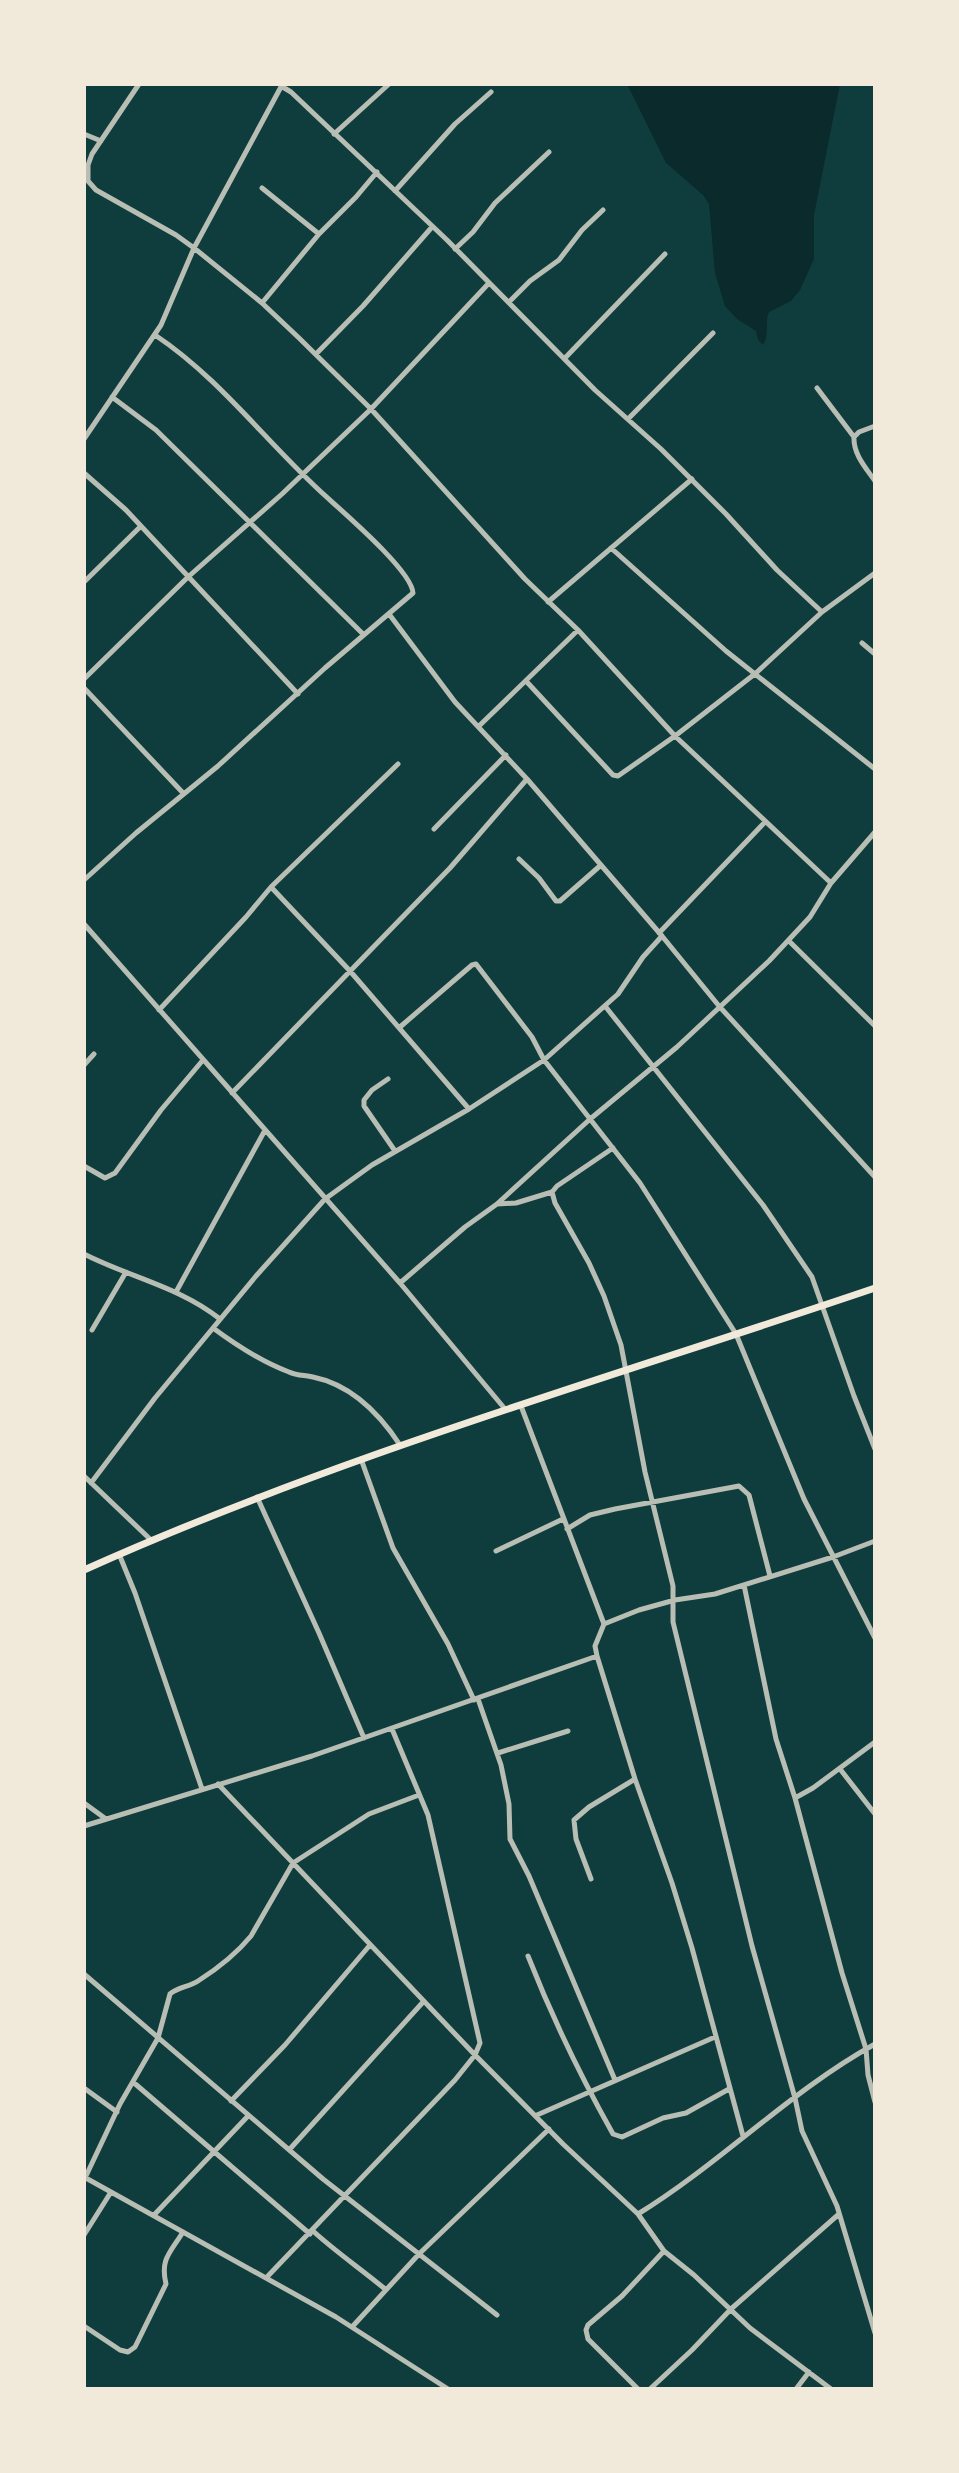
<svg xmlns="http://www.w3.org/2000/svg" width="959" height="2473" viewBox="0 0 959 2473" font-family="'Playfair Display',serif">
  <style>
    .water { fill: #0a2a2b }
    .lines { fill: none; stroke-linecap: round; stroke-linejoin: round }
    .minor { stroke: #b8beb3; stroke-width: 5 }
    .secondary { stroke: #f1e9da; stroke-width: 7 }
  </style>
  <rect width="100%" height="100%" fill="#0f3d3e"/>
  <path class="water" d="M627,84H840L814,215V259L800,290L791,301L769,312C764,323 770,334 763,345L758,340L756,331L737,319L725,306L715,273L709,204L703,195L666,163Z"/>
  <g class="lines">
    <path class="minor" d="M139,84L92,154L88,165V181L96,190L176,235L194,248L262,303L299,338L371,409L525,579L578,630L675,736L831,883
      M281,86L291,92L447,240L595,390L661,449L726,514L777,570L822,612
      M84,134L101,141
      M334,134L389,84
      M262,188L319,234
      M395,191L455,124L491,92
      M455,249L473,232L495,203L549,152
      M509,302L530,281L559,260L582,230L603,210
      M262,303L319,234L356,197L377,172
      M316,354L363,306L432,227
      M565,358L665,254
      M817,388L854,437C853,454 866,468 875,481
      M112,397L156,430L364,635
      M628,419L713,333
      M854,437L859,432L875,426
      M84,439L161,325L194,248L282,85
      M84,473L126,510L298,694
      M611,548L726,651L875,769
      M84,582L140,527
      M548,602L692,479
      M389,614L455,702L527,779L662,936L719,1006L875,1177
      M862,643L875,654
      M84,679L188,577L282,494L371,409L489,283
      M526,681L613,775L618,776L675,736L756,673L822,612L875,573
      M84,688L184,794
      M479,726L578,630
      M434,829L506,755
      M519,859L539,878L556,901H560L601,865
      M84,880L136,833L218,766L325,668L413,593C412,570 338,508 319,490C264,439 218,377 155,335
      M271,887L350,971L469,1109
      M84,924L400,1283L505,1409
      M659,933L765,822
      M789,941L875,1026
      M605,1006L763,1205L812,1277L854,1396L875,1449
      M159,1010L246,917L271,887L398,764
      M400,1027L472,965L476,964L532,1037L544,1060L618,994L643,957L662,936
      M84,1065L94,1054
      M388,1079L372,1090L364,1100V1106L395,1151
      M232,1093L450,868L527,779
      M613,1148L557,1186L552,1192L555,1203L589,1263L604,1296L621,1345L645,1472L673,1586V1622L752,1946L795,2098L802,2131L837,2206L875,2333
      M84,1166L105,1178L115,1173L161,1110L203,1060
      M497,1204L516,1203L552,1192
      M84,1254C129,1277 180,1287 220,1319
      M400,1283L465,1227L497,1204L589,1120L677,1047L769,961L810,917L831,883L875,832
      M176,1292L264,1132
      M213,1328C236,1345 262,1362 289,1372C297,1376 305,1375 313,1377C352,1385 379,1413 400,1445
      M92,1330L126,1272
      M521,1406L604,1624
      M361,1459L393,1548L448,1644L474,1700
      M84,1476L152,1541
      M91,1483L155,1398L256,1276L325,1199L372,1165L469,1109L544,1060L640,1183L736,1334L804,1499L875,1638
      M257,1497L319,1633L364,1738
      M567,1529L590,1515L615,1509L739,1486L749,1495L770,1576
      M496,1551L563,1519
      M119,1554L135,1593L202,1789
      M744,1585L776,1739L795,1798L842,1973L866,2049L868,2075L875,2102
      M478,1699L501,1765L509,1804L510,1839L529,1876L615,2080
      M498,1753L568,1731
      M840,1769L875,1814
      M218,1784L475,2055L563,2144L638,2214L664,2251L694,2275L750,2328L831,2389
      M795,1798L813,1788L875,1742
      M84,1803L106,1819
      M84,1826L312,1756L597,1656
      M591,1879L576,1839L574,1820L589,1807L635,1779
      M528,1956C552,2017 581,2077 613,2134L622,2137L663,2118L686,2113L729,2089
      M84,1974L323,2179L497,2315
      M133,2082L310,2234
      M84,2088L117,2112
      M231,2101L285,2045L370,1945
      M537,2115L715,2037
      M743,2136L692,1948L672,1883L635,1779L597,1656L595,1646L604,1624L639,1610L675,1600L715,1594L833,1557L875,1541
      M289,2150L424,2001
      M84,2177L336,2317L448,2389
      M85,2178L120,2104L158,2038L170,1994C178,1987 189,1987 198,1981C217,1969 237,1953 251,1936L293,1863L369,1814L419,1795
      M638,2214C721,2163 790,2091 875,2044
      M154,2215L248,2116
      M313,2231C336,2252 361,2269 385,2289
      M84,2235L111,2192
      M266,2278L455,2080L475,2055L480,2043L428,1815L392,1729
      M84,2326L120,2350L128,2352L135,2347L166,2284C160,2259 170,2253 183,2232
      M352,2327L419,2254L549,2129
      M638,2389L588,2339L586,2330L588,2325L622,2296L664,2251
      M650,2389L692,2350L731,2309L839,2214
      M796,2389L809,2372"/>
    <path class="secondary" d="M84,1570C340,1455 610,1378 875,1288"/>
  </g>
  <rect width="959" height="2473" fill="none" stroke="#f1e9da" stroke-width="172"/>
</svg>
